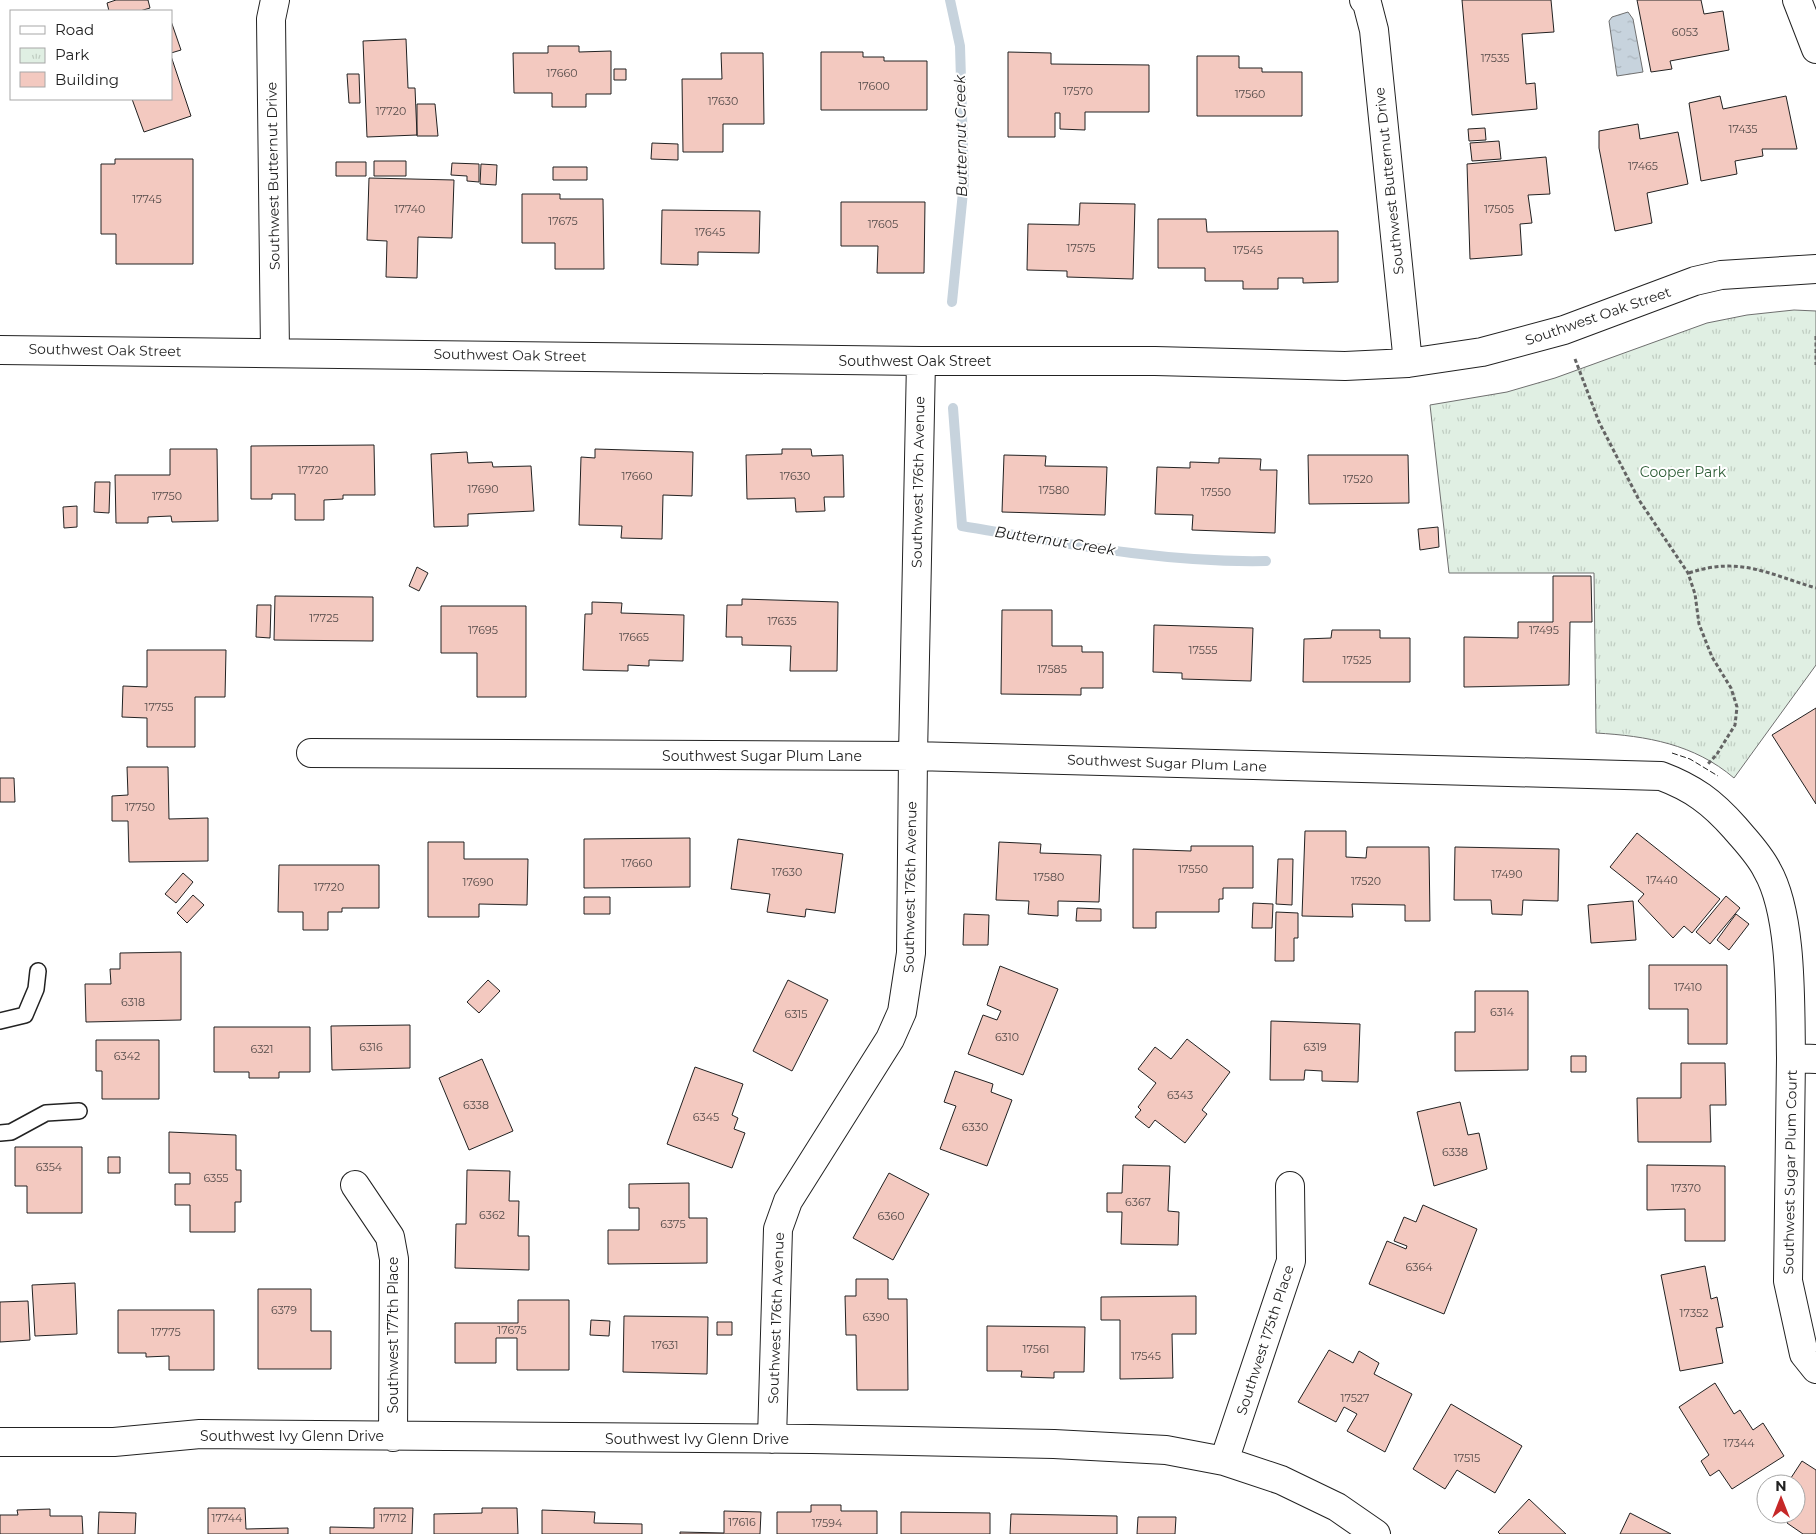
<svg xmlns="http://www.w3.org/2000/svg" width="1816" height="1534" viewBox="0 0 1816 1534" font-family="Montserrat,sans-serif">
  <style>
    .park { fill: url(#park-tufts); stroke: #6f6f6f }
    .water { fill: url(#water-ripples); stroke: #6f6f6f }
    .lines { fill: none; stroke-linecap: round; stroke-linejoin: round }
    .stream { stroke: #c7d3dd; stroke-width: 10 }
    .building { fill: #f3c9c0; stroke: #222 }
    .lane-casing { stroke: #222; stroke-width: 18 }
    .street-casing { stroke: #222; stroke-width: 30 }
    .path { stroke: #646464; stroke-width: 3; stroke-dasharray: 4 2.5; stroke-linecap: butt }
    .lane { stroke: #fff; stroke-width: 15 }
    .street { stroke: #fff; stroke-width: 28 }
    .fence { stroke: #222; stroke-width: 1; stroke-dasharray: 6 2.5; stroke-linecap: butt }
    .labels { text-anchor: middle; stroke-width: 4; stroke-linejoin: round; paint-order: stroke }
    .number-label { font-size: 11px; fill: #564c4a }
    .street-label { font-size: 14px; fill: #222; stroke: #fff }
    .park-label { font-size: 14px; fill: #2f5e38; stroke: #fff }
    .water-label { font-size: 15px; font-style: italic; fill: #222; stroke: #fff }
  </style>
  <defs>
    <pattern id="park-tufts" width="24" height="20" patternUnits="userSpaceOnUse" patternTransform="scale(1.25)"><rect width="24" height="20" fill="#e0efe3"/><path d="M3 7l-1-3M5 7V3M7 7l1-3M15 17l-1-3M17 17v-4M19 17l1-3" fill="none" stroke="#c0cdc2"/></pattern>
    <pattern id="water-ripples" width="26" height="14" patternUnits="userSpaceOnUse" patternTransform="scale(1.25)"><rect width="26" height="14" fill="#c7d3dd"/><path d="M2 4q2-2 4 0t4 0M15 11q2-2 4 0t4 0" fill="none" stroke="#abb5bd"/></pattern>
  </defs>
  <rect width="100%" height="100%" fill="#fff"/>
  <path class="park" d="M1794,310L1816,311V665L1734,778C1694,744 1647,736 1596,733L1594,573H1449L1430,405L1507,392L1555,378L1707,323L1747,315Z"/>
  <path class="water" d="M1628,12L1633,19L1643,72L1617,76L1609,21L1612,17Z"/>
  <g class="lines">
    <path class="stream" d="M950,0L960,46L964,182L952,302
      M953,408L962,526C1063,543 1164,563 1266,561"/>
  </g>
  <path class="building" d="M116,0H148L150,8L140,11H109L107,3Z
    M1462,0H1551L1554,32L1522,34L1526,84L1535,83L1537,109L1472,115Z
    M1637,0H1701L1704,14L1723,11L1729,50L1670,61L1672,69L1651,72Z
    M171,21L181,50L171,53Z
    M406,39L408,88H415L417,135L367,137L363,41Z
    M548,46H579V52L611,51V94H586V107H552V93H514L513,53H548Z
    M821,52H863V57H884V61H927V110H821Z
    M1008,52L1051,53V64L1149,65V112H1085V130L1060,129V113H1055V137H1008Z
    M721,53H763L764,124H723V152H683L682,79H722Z
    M171,56L191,116L144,132L132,99H171Z
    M1197,56H1239V68H1262V72H1302V116H1197Z
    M614,69H626V80H614Z
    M347,74H359L360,103H349Z
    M1720,96L1723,109L1786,96L1797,149H1762L1763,156L1735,161L1737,174L1701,181L1689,103Z
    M417,104H435L438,136H417Z
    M1638,124L1640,139L1678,132L1688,184L1647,193L1652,223L1615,231L1599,148V131Z
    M1485,128L1486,140L1469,141L1468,129Z
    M1499,141L1501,159L1472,161L1470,143Z
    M652,143L678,144V160L651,159Z
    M1546,157L1550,194L1528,195L1532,223L1520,224L1522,255L1470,259L1467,164Z
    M115,159H193V264H116V234H101V164H115Z
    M374,161H406V176H374Z
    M336,162H366V176H336Z
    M452,163L479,164V182L467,181V176L451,175Z
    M481,164L497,165L496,185L480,184Z
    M553,167H587V180H553Z
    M369,178L454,180L452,238L418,237L417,278L386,277L387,241L367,240Z
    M522,194H560V199H603L604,269H555V243H522Z
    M841,202H925L924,273H877L878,246H841Z
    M1080,203L1135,204L1133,279L1067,277V271L1027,270L1028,224L1079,225Z
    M662,210L760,211L759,253L698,252V265L661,264Z
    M1158,219H1206L1207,232L1338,231V282L1303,283V278H1278V289H1243V281H1205V268H1158Z
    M374,445L375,495H343V499L324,500V520H295V494H272V499H251V446Z
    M170,449H217L218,521L172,522L171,516L148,517V523H116L115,475H170Z
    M595,449L693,452L692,496L663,495L662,539L621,538L622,526L579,525L581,457L595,458Z
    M782,449H811L812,456L843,455L844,497H824L825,511L796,512L795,498L747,499L746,455L782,454Z
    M467,452L468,463L492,462L493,467L531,466L534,511L468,514V526L434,527L431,454Z
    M1004,455L1046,456L1045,466L1107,467L1105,515L1002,512Z
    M1308,455H1408L1409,503L1309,504Z
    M1219,458L1261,459L1260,470H1277L1275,533L1192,530L1193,515L1155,514L1157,467L1190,468V462L1219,463Z
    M95,482H110L109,513L94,512Z
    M77,506V527L64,528L63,507Z
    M1438,527L1439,547L1420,550L1418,529Z
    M417,567L428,573L419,591L409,586Z
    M1553,576H1591L1592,622H1570L1569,685L1464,687V637L1518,638V622H1553Z
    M275,596L373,597V641L274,640Z
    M742,599L838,602L837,671H790L791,646L742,645V637H726L727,605H742Z
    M592,602L622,603L621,613L684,615L683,661L649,660V666L628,665V671L583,670L585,614H592Z
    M257,605H271L270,638L256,637Z
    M441,606H526V697H477V653H441Z
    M1002,610H1052V646H1082V652H1103V688H1081V695L1001,694Z
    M1154,625L1253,628L1251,681L1182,679V673L1153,672Z
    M1332,630H1380V638H1410V682H1303L1304,639L1331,638Z
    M147,650H226L225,697H195V747H147V718L122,717L123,686L147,687Z
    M1816,708V804L1772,735Z
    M127,767H168L169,819L208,818V861L129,862L128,821H112V796L128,795Z
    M0,778H14L15,802H0Z
    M1305,831H1346V857L1366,858L1367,847H1429L1430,921H1405V905L1352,904L1353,917L1302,916Z
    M1637,833L1720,899L1692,933L1684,926L1673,938L1638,901L1644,894L1610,867Z
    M690,838V887L584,888V839Z
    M738,839L843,854L835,913L806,909L805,917L767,912L770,894L731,889Z
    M428,842H464V859H528L527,905L479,904V917H428Z
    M999,842L1041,844L1040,853L1101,855L1099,902L1058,901V916L1028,914L1029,901L996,900Z
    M1191,846H1253V888H1223V899H1219V912H1156V928H1133V849L1191,851Z
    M1455,847L1559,849L1558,901L1523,900L1522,915L1492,914L1491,900H1454Z
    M1278,859H1293L1292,905L1276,904Z
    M279,865H379V908H342V912H328V930H303V912H278Z
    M183,873L193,882L176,903L165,894Z
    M193,895L204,905L187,923L177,913Z
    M1726,896L1740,908L1710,944L1696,932Z
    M584,897H610V914H584Z
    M1633,901L1636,940L1591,943L1588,905Z
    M1253,903L1273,904L1272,928H1252Z
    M1077,908L1101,909V921H1076Z
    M1276,912L1298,913V938H1294V961H1275Z
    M964,914L989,915L988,945H963Z
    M1736,914L1749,924L1729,950L1717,940Z
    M181,952V1020L86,1022L85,984H111L110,969H120V953Z
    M1649,965H1727V1044H1688V1009H1649Z
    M1000,966L1058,989L1023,1075L968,1054L983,1015L997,1020L1001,1011L987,1005Z
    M488,980L500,991L479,1013L467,1002Z
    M788,980L828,1000L792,1071L753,1051Z
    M1475,991H1528V1070L1455,1071V1032H1475Z
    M1271,1021L1360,1024L1358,1082L1322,1081V1071L1305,1070L1304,1080H1270Z
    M410,1025V1068L332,1070L331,1026Z
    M214,1027H310V1072H279V1078H249V1072H214Z
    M1187,1039L1230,1072L1202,1110L1207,1114L1185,1143L1155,1120L1149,1128L1135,1117L1141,1110L1138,1107L1156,1083L1138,1069L1155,1047L1171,1059Z
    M96,1040H159V1099H102V1071H96Z
    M1571,1056H1586V1072H1571Z
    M482,1059L513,1131L469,1150L439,1078Z
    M1681,1063H1725L1726,1105H1710L1711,1142H1638L1637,1098H1681Z
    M695,1067L743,1084L732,1115L738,1118L734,1129L745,1133L732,1168L667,1144Z
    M955,1071L993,1084L991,1092L1012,1100L987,1166L940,1149L956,1106L944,1102Z
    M1460,1102L1468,1135L1479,1133L1487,1169L1434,1186L1417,1112Z
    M169,1132L236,1135V1170H241V1202H235V1232H190V1205H175V1184H190V1173H169Z
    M15,1147H82V1213H27V1186H15Z
    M108,1157H120V1173H108Z
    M1123,1165L1170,1166L1168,1211L1179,1212L1178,1245L1121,1244L1122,1212H1107V1193H1122Z
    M1647,1165L1725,1166V1241H1685V1209L1647,1210Z
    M467,1170L510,1171L509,1201H519L518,1236H529V1270L455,1268L456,1224H466Z
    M889,1173L929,1194L893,1260L853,1238Z
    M689,1183V1218H707V1263L608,1264V1230H639V1208H629V1184Z
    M1423,1205L1477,1229L1444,1314L1369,1284L1387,1241L1406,1249L1407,1246L1394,1241L1404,1217L1416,1222Z
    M1705,1266L1711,1299L1717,1297L1723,1327L1716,1328L1723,1363L1680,1371L1661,1275Z
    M856,1279H888V1299H907L908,1390H857L856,1335H846L845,1296H856Z
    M75,1283L77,1334L35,1336L32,1285Z
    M258,1289H311V1331H331V1369H258Z
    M1196,1296V1334H1172L1173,1378L1120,1379V1320H1101V1297Z
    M518,1300H569V1370H517V1338H496V1363H455V1323H518Z
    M28,1301L30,1340L0,1342V1302Z
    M118,1310H214V1370H169V1356L146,1357V1353H118Z
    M624,1316L708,1317L707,1374L623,1372Z
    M591,1320L610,1321L609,1336L590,1335Z
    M717,1322H732V1335H717Z
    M987,1326L1085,1327L1084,1372H1054V1378L1021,1377L1022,1371H987Z
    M1329,1350L1353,1363L1359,1351L1379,1363L1374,1374L1412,1394L1385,1452L1347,1431L1357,1414L1344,1407L1336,1422L1298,1402Z
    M1715,1383L1734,1414L1740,1410L1753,1430L1763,1423L1784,1456L1732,1489L1719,1470L1710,1476L1701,1461L1709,1455L1679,1407Z
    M1451,1404L1522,1446L1495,1493L1457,1470L1445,1489L1413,1469Z
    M1802,1461L1816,1470V1534H1803L1787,1523L1793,1514H1796V1484H1787Z
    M1529,1499L1566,1534H1500L1498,1532Z
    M811,1505H841V1511H877V1534H777V1512H811Z
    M208,1508H245L246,1529L288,1528V1534H208Z
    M374,1508H413L412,1534H330V1527L374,1528Z
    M482,1508H517L518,1534H434V1514L482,1513Z
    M50,1509V1516H82L83,1534H0V1515H18L17,1510Z
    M542,1510L595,1512L594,1523L642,1524V1534H542Z
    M724,1511L761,1512L760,1534H680V1532L724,1533Z
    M99,1512L136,1513L135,1534H98Z
    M901,1512L990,1513V1534H901Z
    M1630,1513L1671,1534H1620Z
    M1011,1514L1117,1516V1534H1010Z
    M1138,1517H1176L1175,1534H1137Z"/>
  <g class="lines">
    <g class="lane-casing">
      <path id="lane" d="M0,1021L25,1015L36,989L38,971
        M0,1133L11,1132L46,1113L79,1111"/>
    </g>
    <g class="street-casing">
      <path id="street" d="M275,0L271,19L275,352
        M1364,0L1367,3L1374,30L1408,363
        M1797,0L1816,49
        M0,350L921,361H1155L1345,366L1408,363L1482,352L1564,330L1695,281L1721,275L1816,269
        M311,753L913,756L1661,776C1693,788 1712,802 1735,828C1746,841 1759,854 1767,870C1793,915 1790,1006 1791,1058L1816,1059
        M1791,1058L1788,1281L1804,1354L1816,1369
        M355,1185L390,1237L394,1259L393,1437
        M772,1439L778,1229L788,1201L890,1039L902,1012L911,953L913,756L921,361
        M0,1442H114L200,1434L812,1439L1054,1444L1166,1450L1224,1461L1281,1480L1337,1507L1376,1534
        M1224,1461L1291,1261L1290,1186"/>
    </g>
    <path class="path" d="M1816,336V365
      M1575,359L1599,422L1639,500L1688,573L1695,594L1699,624L1712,657L1731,688L1737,707L1735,725L1717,754L1707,765
      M1689,573C1740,556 1768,574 1816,588"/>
    <use href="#lane" class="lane"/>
    <use href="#street" class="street"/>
    <path class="fence" d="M1672,753L1690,759L1718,776"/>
  </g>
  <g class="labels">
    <g class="number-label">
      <text x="1685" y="36">6053</text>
      <text x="1495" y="62">17535</text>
      <text x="562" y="77">17660</text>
      <text x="874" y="90">17600</text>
      <text x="1078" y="95">17570</text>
      <text x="1250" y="98">17560</text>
      <text x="723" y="105">17630</text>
      <text x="391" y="115">17720</text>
      <text x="1743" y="133">17435</text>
      <text x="1643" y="170">17465</text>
      <text x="147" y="203">17745</text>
      <text x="410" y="213">17740</text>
      <text x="1499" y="213">17505</text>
      <text x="563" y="225">17675</text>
      <text x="883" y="228">17605</text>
      <text x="710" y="236">17645</text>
      <text x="1081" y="252">17575</text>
      <text x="1248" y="254">17545</text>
      <text x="313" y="474">17720</text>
      <text x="637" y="480">17660</text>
      <text x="795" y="480">17630</text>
      <text x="1358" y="483">17520</text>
      <text x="483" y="493">17690</text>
      <text x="1054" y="494">17580</text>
      <text x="1216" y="496">17550</text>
      <text x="167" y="500">17750</text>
      <text x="324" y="622">17725</text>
      <text x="782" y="625">17635</text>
      <text x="483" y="634">17695</text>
      <text x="1544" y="634">17495</text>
      <text x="634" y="641">17665</text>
      <text x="1203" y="654">17555</text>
      <text x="1357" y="664">17525</text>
      <text x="1052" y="673">17585</text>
      <text x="159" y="711">17755</text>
      <text x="140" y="811">17750</text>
      <text x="637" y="867">17660</text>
      <text x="1193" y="873">17550</text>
      <text x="787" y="876">17630</text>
      <text x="1507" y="878">17490</text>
      <text x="1049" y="881">17580</text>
      <text x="1662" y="884">17440</text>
      <text x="1366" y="885">17520</text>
      <text x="478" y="886">17690</text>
      <text x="329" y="891">17720</text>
      <text x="1688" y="991">17410</text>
      <text x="133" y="1006">6318</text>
      <text x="1502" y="1016">6314</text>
      <text x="796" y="1018">6315</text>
      <text x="1007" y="1041">6310</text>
      <text x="371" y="1051">6316</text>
      <text x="1315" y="1051">6319</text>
      <text x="262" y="1053">6321</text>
      <text x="127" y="1060">6342</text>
      <text x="1180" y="1099">6343</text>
      <text x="476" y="1109">6338</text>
      <text x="706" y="1121">6345</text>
      <text x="975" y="1131">6330</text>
      <text x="1455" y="1156">6338</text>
      <text x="49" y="1171">6354</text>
      <text x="216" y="1182">6355</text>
      <text x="1686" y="1192">17370</text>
      <text x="1138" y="1206">6367</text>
      <text x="492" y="1219">6362</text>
      <text x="891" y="1220">6360</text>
      <text x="673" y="1228">6375</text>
      <text x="1419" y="1271">6364</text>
      <text x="284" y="1314">6379</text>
      <text x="1694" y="1317">17352</text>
      <text x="876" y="1321">6390</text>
      <text x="512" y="1334">17675</text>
      <text x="166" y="1336">17775</text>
      <text x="665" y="1349">17631</text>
      <text x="1036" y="1353">17561</text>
      <text x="1146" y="1360">17545</text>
      <text x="1355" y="1402">17527</text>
      <text x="1739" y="1447">17344</text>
      <text x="1467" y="1462">17515</text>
      <text x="227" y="1522">17744</text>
      <text x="393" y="1522">17712</text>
      <text x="742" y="1526">17616</text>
      <text x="827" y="1527">17594</text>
    </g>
    <g class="street-label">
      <text transform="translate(273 176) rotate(-91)" y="5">Southwest Butternut Drive</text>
      <text transform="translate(1389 181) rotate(-96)" y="5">Southwest Butternut Drive</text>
      <text transform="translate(1598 316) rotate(-19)" y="5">Southwest Oak Street</text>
      <text transform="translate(105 350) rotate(1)" y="5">Southwest Oak Street</text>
      <text transform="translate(510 355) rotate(1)" y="5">Southwest Oak Street</text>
      <text x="915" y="366">Southwest Oak Street</text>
      <text transform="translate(918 482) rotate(-89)" y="5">Southwest 176th Avenue</text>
      <text x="762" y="761">Southwest Sugar Plum Lane</text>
      <text transform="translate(1167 763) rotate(2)" y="5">Southwest Sugar Plum Lane</text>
      <text transform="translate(910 887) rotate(-89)" y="5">Southwest 176th Avenue</text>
      <text transform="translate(1790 1172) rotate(-89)" y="5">Southwest Sugar Plum Court</text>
      <text transform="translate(776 1318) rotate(-88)" y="5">Southwest 176th Avenue</text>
      <text transform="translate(393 1335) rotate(-90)" y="5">Southwest 177th Place</text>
      <text transform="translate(1265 1340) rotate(-72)" y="5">Southwest 175th Place</text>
      <text x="292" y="1441">Southwest Ivy Glenn Drive</text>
      <text x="697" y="1444">Southwest Ivy Glenn Drive</text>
    </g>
    <g class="park-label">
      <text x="1683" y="477">Cooper Park</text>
    </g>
    <g class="water-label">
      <text transform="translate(961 136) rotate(-91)" y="5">Butternut Creek</text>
      <text transform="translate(1055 541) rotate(9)" y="5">Butternut Creek</text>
    </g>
  </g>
  <rect x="10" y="10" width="162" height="90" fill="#ffffff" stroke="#a7a7a7"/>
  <rect x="20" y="26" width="25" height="8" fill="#ffffff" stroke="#a7a7a7"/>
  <text x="55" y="35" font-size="15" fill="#222222">Road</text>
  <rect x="20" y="48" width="25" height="15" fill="url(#park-tufts)" stroke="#a7a7a7"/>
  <text x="55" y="60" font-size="15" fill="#222222">Park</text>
  <rect x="20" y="72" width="25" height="15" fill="#f3c9c0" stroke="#a7a7a7"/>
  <text x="55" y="85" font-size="15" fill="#222222">Building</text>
  <g transform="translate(1781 1499)"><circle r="24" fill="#ffffff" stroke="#a7a7a7"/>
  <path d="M0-4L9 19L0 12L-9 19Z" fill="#c62828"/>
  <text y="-8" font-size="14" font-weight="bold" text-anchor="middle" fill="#222222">N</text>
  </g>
</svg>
